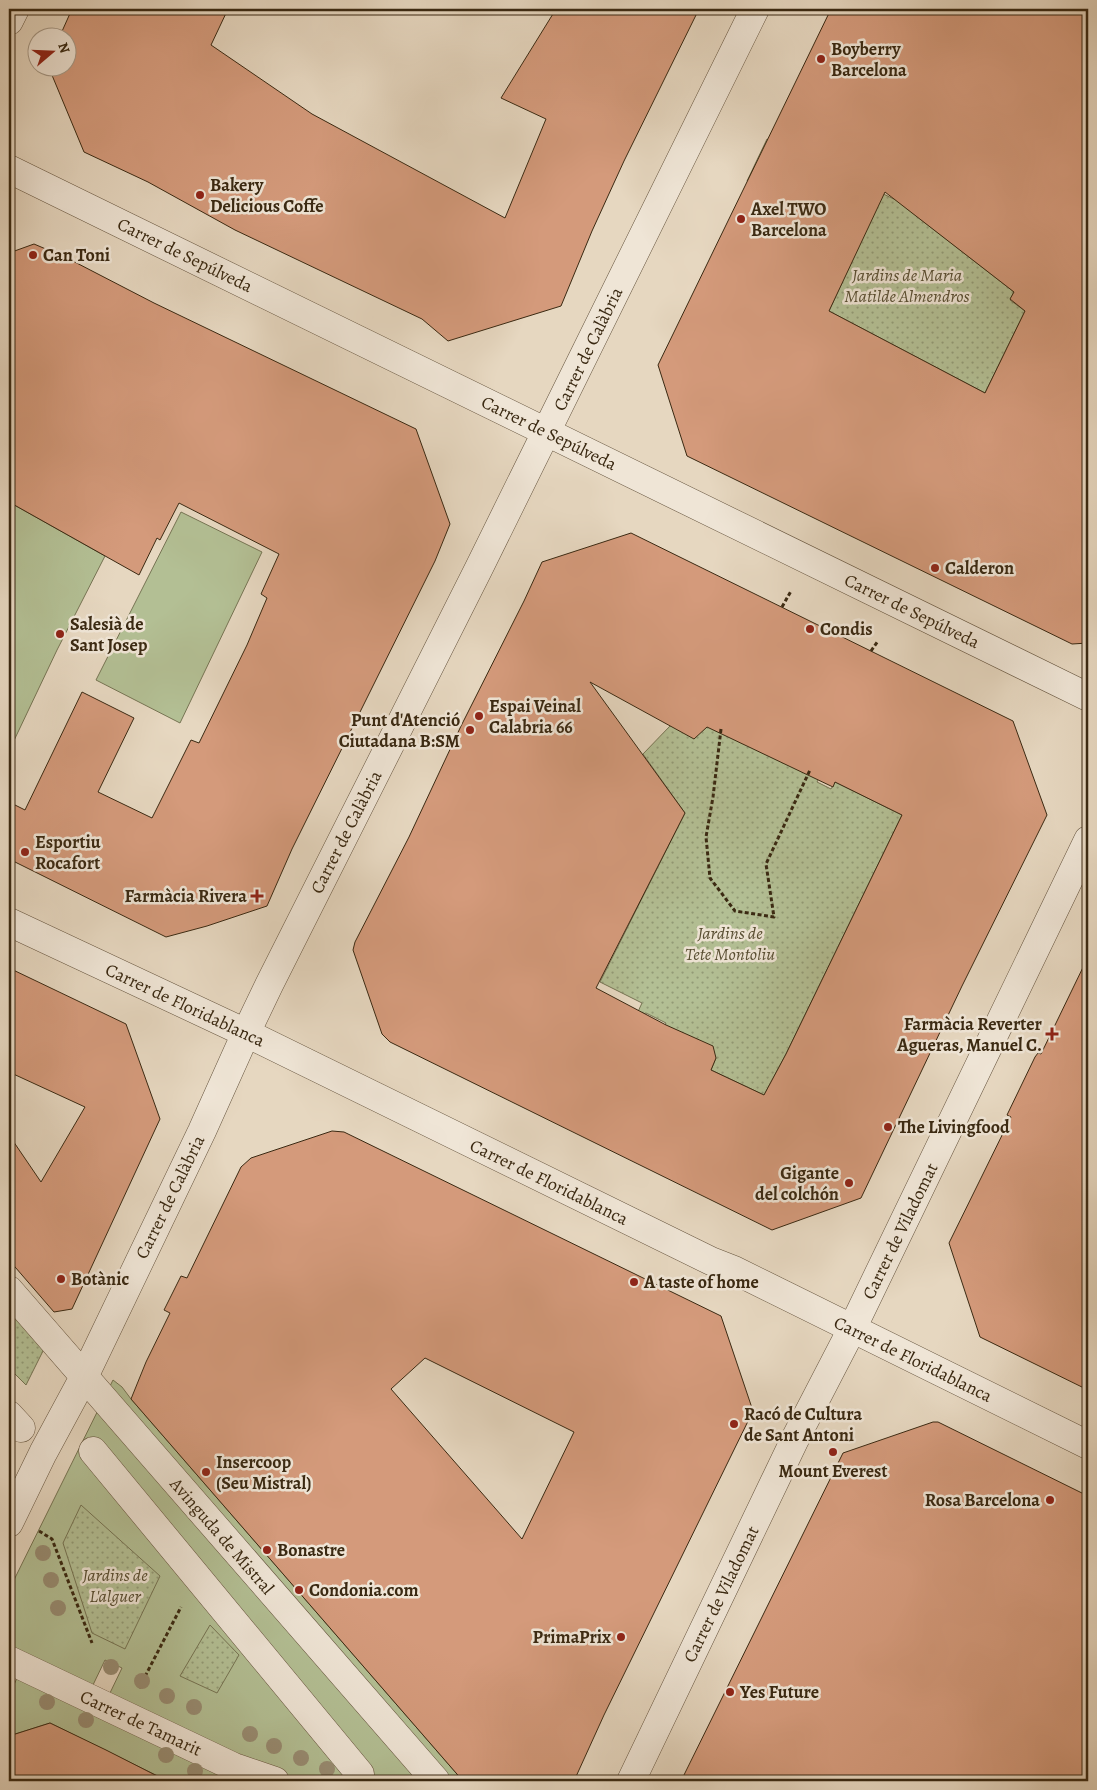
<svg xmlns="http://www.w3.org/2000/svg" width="1097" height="1790" viewBox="0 0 1097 1790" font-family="Alegreya,serif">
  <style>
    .grass { fill: #b3bf94; stroke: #767453; fill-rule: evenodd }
    .park { fill: url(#park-dots); stroke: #767453 }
    .building { fill: #d49a7b; stroke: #3a2912; fill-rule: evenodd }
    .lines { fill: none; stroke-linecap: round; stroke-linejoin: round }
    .minor-casing { stroke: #65543e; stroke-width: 29 }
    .path { stroke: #3a2912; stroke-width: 3; stroke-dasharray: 4 2.5; stroke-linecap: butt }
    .minor { stroke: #efe5d6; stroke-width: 28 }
    .tree { fill: #988c72 }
    .poi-dot { fill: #8f2418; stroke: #efe5d6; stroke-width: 2 }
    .labels { text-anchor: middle; stroke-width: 5; stroke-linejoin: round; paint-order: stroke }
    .poi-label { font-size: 18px; font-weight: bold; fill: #3a2912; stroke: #efe5d6; text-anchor: start }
    .street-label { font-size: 18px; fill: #3a2912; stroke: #efe5d6 }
    .park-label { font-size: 18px; font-style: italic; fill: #584e32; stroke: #efe5d6 }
  </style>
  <defs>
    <pattern id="park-dots" width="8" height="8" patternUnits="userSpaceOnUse" patternTransform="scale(1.25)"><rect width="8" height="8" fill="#b3bf94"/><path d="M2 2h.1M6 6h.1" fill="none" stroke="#939b77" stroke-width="1.8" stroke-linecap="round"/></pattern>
  </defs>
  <rect width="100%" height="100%" fill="#e6d7c0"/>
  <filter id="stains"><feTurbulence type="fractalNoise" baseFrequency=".004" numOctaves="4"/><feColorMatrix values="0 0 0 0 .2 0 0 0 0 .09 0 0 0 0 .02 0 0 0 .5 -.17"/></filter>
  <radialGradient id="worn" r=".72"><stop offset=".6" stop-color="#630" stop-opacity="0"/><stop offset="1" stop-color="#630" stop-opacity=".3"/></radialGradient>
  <path class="grass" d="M9,502L105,556L57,650L9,751Z
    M181,512L262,552L180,723L96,680Z
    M113,1380L122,1387L131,1399L463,1781H168L50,1723L9,1736V1685L13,1687L17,1678L9,1674V1590ZM105,1660L122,1668L109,1695L92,1687Z"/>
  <path class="park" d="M767,139L896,200L1014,292L1010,300L1025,311L985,393L829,311L865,233L747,181Z
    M709,724L820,776L817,782L831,789L835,782L902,815L786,1054L764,1095L711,1070L716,1058L664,1027L666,1023L646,1013L636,1016L642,1003L600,982L685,813L643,754L670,726Z
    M9,1299L47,1343L26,1385L9,1368Z
    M81,1505L160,1576L125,1649L92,1633L63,1543Z
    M210,1625L239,1655L217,1693L180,1676Z"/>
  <path class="building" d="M72,9H228L211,45L312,114L505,218L546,119L501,98L556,9H699L624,161L592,231L561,306L448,341L422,319L235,230L148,182L84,152L49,68H68V38H59Z
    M831,9H1088V643L1072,644L687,456L658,365ZM885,192L1014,292L1010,299L1025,311L985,393L829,311Z
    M34,244L67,258L154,303L416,429L450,524L435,561L292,849L267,906L207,926L166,937L9,859V802L25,810L82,692L134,718L98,792L152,818L191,740L199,743L247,645L267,598L261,594L279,554L179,503L160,540L157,538L139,575L9,502V253Z
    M631,533L1013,721L1047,815L962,986L861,1198L772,1230L390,1042L382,1034L353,950L355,942L409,837L461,726L524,601L542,562ZM590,682L694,739L707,727L833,787L835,782L902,815L786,1054L764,1095L711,1070L716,1058L713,1046L666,1025L596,988L685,813Z
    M1088,957V1390L980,1337L949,1243L1011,1117L1007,1115L1035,1057L1038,1053L1041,1054Z
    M9,968L126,1024L160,1119L72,1309L54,1312L9,1260V1135L41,1182L85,1107L9,1072Z
    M332,1131L344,1132L721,1316L753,1411L604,1715L574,1781H463L131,1399L146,1362L170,1313L164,1310L181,1276L187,1278L241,1167L251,1158ZM425,1358L574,1432L522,1539L391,1389Z
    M933,1422H938L1088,1496V1781H681L843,1453Z
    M50,1723L106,1750L167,1781H9V1736Z"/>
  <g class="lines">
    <g class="minor-casing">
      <path id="minor" d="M9,21L15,9
        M9,169L1088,697
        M9,922L246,1033L711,1261L734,1270L1088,1445
        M9,1290L436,1781
        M9,1415L21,1428
        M93,1451L360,1774
        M9,1523L43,1453L84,1377L202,1131L246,1033L269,985L479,568L755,9
        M9,1660L234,1767L275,1781
        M631,1781L795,1439L852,1329L1088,840"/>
    </g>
    <path class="path" d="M782,607L791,591
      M871,651L878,641
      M721,729L713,797L706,837L710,878L735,911L774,917L766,864L810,770
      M39,1531L52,1539L92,1643
      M139,1688L181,1607"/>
    <use href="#minor" class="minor"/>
  </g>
  <g class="tree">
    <circle cx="43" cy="1553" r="8"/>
    <circle cx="51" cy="1580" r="8"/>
    <circle cx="58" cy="1608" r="8"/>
    <circle cx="111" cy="1667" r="8"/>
    <circle cx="142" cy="1681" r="8"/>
    <circle cx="167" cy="1696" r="8"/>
    <circle cx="47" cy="1702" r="8"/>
    <circle cx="194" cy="1707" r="8"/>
    <circle cx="86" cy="1720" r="8"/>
    <circle cx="250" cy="1734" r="8"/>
    <circle cx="274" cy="1746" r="8"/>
    <circle cx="166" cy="1755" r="8"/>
    <circle cx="301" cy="1758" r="8"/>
    <circle cx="327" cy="1769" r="8"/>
    <circle cx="195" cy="1771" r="8"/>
  </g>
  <g class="poi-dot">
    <circle cx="821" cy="59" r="5"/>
    <circle cx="200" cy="195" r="5"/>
    <circle cx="741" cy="219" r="5"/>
    <circle cx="33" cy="255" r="5"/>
    <circle cx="935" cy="568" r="5"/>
    <circle cx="810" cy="629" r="5"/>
    <circle cx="60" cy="634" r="5"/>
    <circle cx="479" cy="716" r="5"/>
    <circle cx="470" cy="730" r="5"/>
    <circle cx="25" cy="852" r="5"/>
    <path d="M254.5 888.5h5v5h5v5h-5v5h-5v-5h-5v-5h5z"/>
    <path d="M1049.5 1026.5h5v5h5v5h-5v5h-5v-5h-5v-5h5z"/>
    <circle cx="888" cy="1127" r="5"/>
    <circle cx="849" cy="1183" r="5"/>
    <circle cx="61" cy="1279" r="5"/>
    <circle cx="634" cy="1282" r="5"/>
    <circle cx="734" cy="1424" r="5"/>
    <circle cx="833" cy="1452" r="5"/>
    <circle cx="206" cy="1472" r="5"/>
    <circle cx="1050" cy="1500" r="5"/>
    <circle cx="267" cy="1550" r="5"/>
    <circle cx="299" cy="1590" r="5"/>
    <circle cx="621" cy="1637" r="5"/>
    <circle cx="730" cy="1692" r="5"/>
  </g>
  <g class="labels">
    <g class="poi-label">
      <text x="831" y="55">Boyberry<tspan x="831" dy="21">Barcelona</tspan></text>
      <text x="210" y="191">Bakery<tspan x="210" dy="21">Delicious Coffe</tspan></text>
      <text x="751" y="215">Axel TWO<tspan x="751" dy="21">Barcelona</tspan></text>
      <text x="43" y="261">Can Toni</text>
      <text x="945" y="574">Calderon</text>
      <text x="70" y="630">Salesià de<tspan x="70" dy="21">Sant Josep</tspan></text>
      <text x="820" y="635">Condis</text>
      <text x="489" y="712">Espai Veinal<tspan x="489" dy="21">Calabria 66</tspan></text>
      <text x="460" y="726" text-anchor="end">Punt d'Atenció<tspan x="460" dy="21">Ciutadana B:SM</tspan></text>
      <text x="35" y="848">Esportiu<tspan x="35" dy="21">Rocafort</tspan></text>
      <text x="247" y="902" text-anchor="end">Farmàcia Rivera</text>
      <text x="1042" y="1030" text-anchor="end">Farmàcia Reverter<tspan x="1042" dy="21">Agueras, Manuel C.</tspan></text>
      <text x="898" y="1133">The Livingfood</text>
      <text x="839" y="1179" text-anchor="end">Gigante<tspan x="839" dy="21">del colchón</tspan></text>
      <text x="71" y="1285">Botànic</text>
      <text x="644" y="1288">A taste of home</text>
      <text x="744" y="1420">Racó de Cultura<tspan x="744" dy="21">de Sant Antoni</tspan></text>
      <text x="216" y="1468">Insercoop<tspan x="216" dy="21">(Seu Mistral)</tspan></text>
      <text x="833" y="1477" text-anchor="middle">Mount Everest</text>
      <text x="1040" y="1506" text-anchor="end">Rosa Barcelona</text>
      <text x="277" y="1556">Bonastre</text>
      <text x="309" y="1596">Condonia.com</text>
      <text x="611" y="1643" text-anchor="end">PrimaPrix</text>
      <text x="740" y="1698">Yes Future</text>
    </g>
    <g class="street-label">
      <text transform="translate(185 255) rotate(26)" y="6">Carrer de Sepúlveda</text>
      <text transform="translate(588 349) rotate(-64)" y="6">Carrer de Calàbria</text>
      <text transform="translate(549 433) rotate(26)" y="6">Carrer de Sepúlveda</text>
      <text transform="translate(912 611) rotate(26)" y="6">Carrer de Sepúlveda</text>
      <text transform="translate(346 832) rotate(-63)" y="6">Carrer de Calàbria</text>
      <text transform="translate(185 1005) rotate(25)" y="6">Carrer de Floridablanca</text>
      <text transform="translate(549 1182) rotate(26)" y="6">Carrer de Floridablanca</text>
      <text transform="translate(170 1197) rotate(-64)" y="6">Carrer de Calàbria</text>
      <text transform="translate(900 1231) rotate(-64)" y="6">Carrer de Viladomat</text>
      <text transform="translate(913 1359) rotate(26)" y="6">Carrer de Floridablanca</text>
      <text transform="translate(222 1536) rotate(49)" y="6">Avinguda de Mistral</text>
      <text transform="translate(721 1594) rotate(-64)" y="6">Carrer de Viladomat</text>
      <text transform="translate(141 1723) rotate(25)" y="6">Carrer de Tamarit</text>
    </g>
    <g class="park-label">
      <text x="907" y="281">Jardins de Maria<tspan x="907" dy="21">Matilde Almendros</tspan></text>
      <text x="730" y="939">Jardins de<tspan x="730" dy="21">Tete Montoliu</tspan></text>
      <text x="115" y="1581">Jardins de<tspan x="115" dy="21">L'alguer</tspan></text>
    </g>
  </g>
  <rect width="1097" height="1790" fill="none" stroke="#e6d7c0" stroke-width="30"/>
  <rect x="10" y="10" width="1077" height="1770" fill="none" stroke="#3a2912" stroke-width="2.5"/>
  <rect x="15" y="15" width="1067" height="1760" fill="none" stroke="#3a2912"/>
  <g transform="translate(52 52) rotate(71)"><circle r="24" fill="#efe5d6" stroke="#a79a88"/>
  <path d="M0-4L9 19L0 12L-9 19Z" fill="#8f2418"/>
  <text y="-8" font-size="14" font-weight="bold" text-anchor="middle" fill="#3a2912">N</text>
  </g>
  <rect width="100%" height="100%" filter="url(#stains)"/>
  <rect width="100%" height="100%" fill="url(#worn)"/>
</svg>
